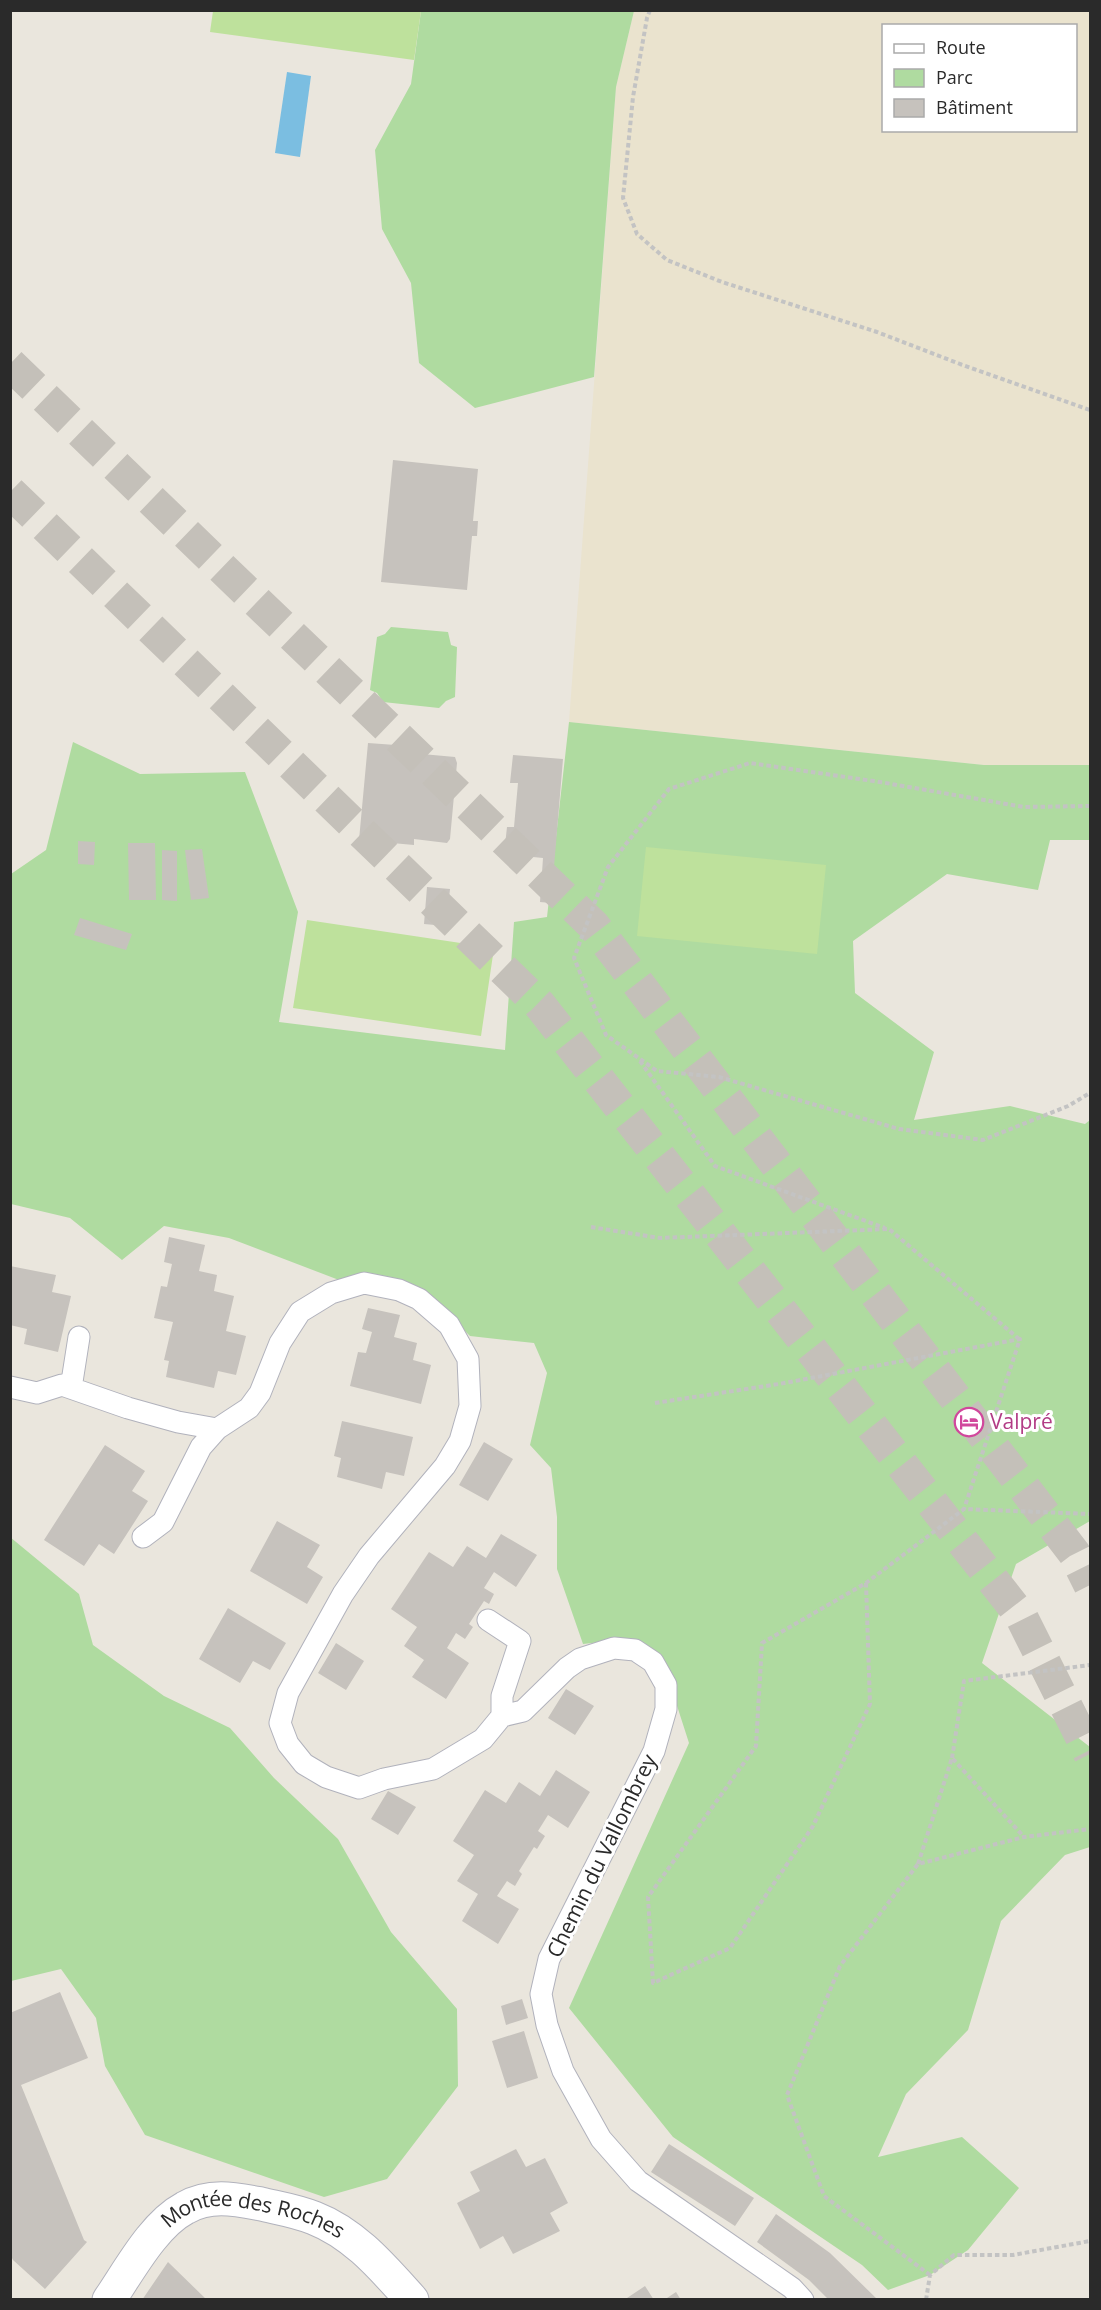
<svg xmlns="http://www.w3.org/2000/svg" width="1101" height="2310" viewBox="0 0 1101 2310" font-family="'Open Sans',sans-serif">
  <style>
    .education { fill: #eae3ce; fill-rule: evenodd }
    .green { fill: #afdba0 }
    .pitch { fill: #bee19c }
    .water { fill: #7bbee1 }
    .building { fill: #c6c2bd }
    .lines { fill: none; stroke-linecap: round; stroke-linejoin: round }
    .highway-tunnel { stroke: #c4c0b9; stroke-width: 33; stroke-dasharray: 33 16; stroke-linecap: butt }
    .lane-casing { stroke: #b1b2bc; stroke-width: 23 }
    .street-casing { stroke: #b1b2bc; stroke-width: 35 }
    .path { stroke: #c3c3c3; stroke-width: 4; stroke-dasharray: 4.5 3; stroke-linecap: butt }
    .lane { stroke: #fff; stroke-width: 21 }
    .street { stroke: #fff; stroke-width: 33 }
    .labels { text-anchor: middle; stroke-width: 6; stroke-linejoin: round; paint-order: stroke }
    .hotel-label { font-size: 21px; fill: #b23c85; stroke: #fff; text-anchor: start }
    .street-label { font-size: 21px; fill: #2a2a2a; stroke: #fff }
  </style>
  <rect width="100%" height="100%" fill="#eae6dd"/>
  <path class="education" d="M634,11H1090V765H984L569,722L616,87ZM884,26H1076V130H884Z"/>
  <path class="green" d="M421,11H634L616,87L594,377L475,408L419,363L411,283L382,229L375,150L411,84Z
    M391,627L448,632L451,645L457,647L455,697L446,701L439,708L383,702L377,693L370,690L377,637L385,634Z
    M569,722L984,765H1090V840H1050L1038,890L947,874L853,941L855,993L934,1052L914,1120L1010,1106L1085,1124L1090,1120V1521L1016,1564L982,1663L1090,1747V1847L1065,1855L1001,1921L968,2030L906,2094L878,2157L962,2137L1019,2188L968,2250L930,2275L888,2290L862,2265L673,2137L569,2008L689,1743L670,1684L628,1639L583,1644L557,1569V1517L551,1468L530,1445L547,1373L534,1343L470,1336L424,1291L374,1274L339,1280L229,1238L164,1226L122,1260L70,1218L11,1204V874L46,850L73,742L140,774L245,772L298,912L279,1022L505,1050L514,922L547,917Z
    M10,1537L79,1594L93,1645L164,1696L230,1728L274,1778L338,1839L391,1932L457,2009L458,2086L387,2179L324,2197L145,2135L105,2066L96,2018L61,1969L11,1981Z"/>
  <path class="pitch" d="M213,11V10L421,11L414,60L210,32Z
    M646,847L826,865L817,954L637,936Z
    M307,920L494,948L481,1036L293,1008Z"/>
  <path class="water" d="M287,72L311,76L300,157L275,153Z"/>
  <path class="building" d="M393,460L478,469L473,521H478L477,536H472L467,590L381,582Z
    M368,743L423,747L422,754L455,757L457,763L450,839L447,843L414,839V845L359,840Z
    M513,755L563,759L551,903L540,902L543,858L504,854L507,827H514L518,783H510Z
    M78,841L95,842L94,865L78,864Z
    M128,843H155L156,900H129Z
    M202,849L209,898L191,900L185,850Z
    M162,850L177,851V901L162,900Z
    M427,887L450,889L446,926L424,924Z
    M80,918L132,934L126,950L74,935Z
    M169,1237L205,1245L199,1271L217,1275L214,1291L234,1296L226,1331L246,1336L236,1375L218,1371L214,1388L166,1377L169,1361L164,1360L173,1322L154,1318L161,1286L167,1287L172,1264L164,1262Z
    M10,1266L56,1275L52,1292L71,1296L58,1352L24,1344L27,1329L10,1325Z
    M368,1308L400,1315L394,1337L417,1343L413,1360L431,1365L421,1404L350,1386L358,1352L366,1353L372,1332L362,1329Z
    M342,1421L413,1437L404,1476L386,1472L382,1489L337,1477L341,1458L334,1456Z
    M484,1442L513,1459L488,1501L459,1485Z
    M105,1445L145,1471L132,1491L148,1501L114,1554L99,1544L84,1566L44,1540Z
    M277,1521L320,1545L307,1567L323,1577L307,1604L250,1571Z
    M501,1534L537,1555L516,1587L494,1572L484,1588L494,1594L489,1604L484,1601L469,1624L473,1627L465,1639L456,1633L447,1648L469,1663L446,1699L412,1677L424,1660L404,1646L417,1627L391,1609L429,1552L453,1567L467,1546L486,1558Z
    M228,1608L286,1643L270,1670L253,1661L240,1683L199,1659Z
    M336,1643L364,1661L346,1690L318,1673Z
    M566,1689L594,1706L575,1735L548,1718Z
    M556,1770L590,1792L568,1828L548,1815L538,1831L545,1836L537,1849L534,1847L519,1871L522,1874L515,1886L507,1881L497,1896L519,1909L498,1944L462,1921L478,1894L457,1881L474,1855L453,1841L485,1790L506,1803L519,1782L540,1796Z
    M388,1791L416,1807L398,1835L371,1819Z
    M60,1992L88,2058L21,2085L84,2240L87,2242L45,2289L13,2260L10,2254V2013Z
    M522,1999L528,2018L506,2025L501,2006Z
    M524,2031L538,2078L507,2088L492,2041Z
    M669,2144L754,2198L735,2226L651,2172Z
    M516,2149L526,2167L545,2158L568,2203L550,2213L560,2231L513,2254L503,2236L480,2249L457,2203L480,2191L470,2172Z
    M776,2214L830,2253L878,2300H829L809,2280L757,2242Z
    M168,2262L207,2300H142Z
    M645,2286L654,2300H624Z
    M676,2292L681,2300H664Z"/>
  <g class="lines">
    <path class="highway-tunnel" d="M10,364L594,926L1074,1553L1090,1585
      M10,492L539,1004L1021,1616L1090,1754"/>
    <g class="lane-casing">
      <path id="lane" d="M10,1387L37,1393L62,1385L128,1408L178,1422L217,1429L249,1408L260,1393L280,1343L300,1312L331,1293L364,1283L399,1290L419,1299L449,1325L468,1359L470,1406L460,1441L445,1466L369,1556L343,1594L288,1693L280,1723L288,1744L304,1764L326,1777L359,1788L384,1779L433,1769L483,1739L502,1716L523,1711L567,1668L580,1659L614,1648L635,1650L653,1662L666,1685V1709L654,1751L549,1959L541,1994L547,2025L563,2071L601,2139L638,2181L792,2288L803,2300
        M71,1388L79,1337
        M143,1537L163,1522L201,1447L217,1429
        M488,1620L520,1641L502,1696V1716"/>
    </g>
    <g class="street-casing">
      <g id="street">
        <path id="s1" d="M109,2300C129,2271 153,2225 185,2208C210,2194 234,2199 261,2204C278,2208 297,2211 314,2218C355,2234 383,2268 412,2300"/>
      </g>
    </g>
    <path class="path" d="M650,10L647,18L633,97L623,198L637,234L667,260L722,282L877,332L960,364L1090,410
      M1090,806L1024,807L880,782L750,763L669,789L608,867L574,958L606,1035L657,1071L719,1077L899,1129L983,1140L1068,1106L1090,1093
      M640,1061L715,1166L885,1228
      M591,1227L660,1238L889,1229L1019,1339
      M655,1403L779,1384L1020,1339L964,1509
      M866,1583L870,1704L813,1826L730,1948L653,1983L648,1897L756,1746L762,1643L866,1583L964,1509L1090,1514
      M952,1758L964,1681L1090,1665
      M918,1864L952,1758L1024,1837
      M930,2275L824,2196L787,2095L840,1966L918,1864L1024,1837L1090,1829
      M926,2300L930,2275L954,2255H1013L1090,2241"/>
    <use href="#lane" class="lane"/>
    <use href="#street" class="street"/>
  </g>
  <defs>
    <g id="hotel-ring" transform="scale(1.5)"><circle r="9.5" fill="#fff" stroke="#d1479c" stroke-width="1.5"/><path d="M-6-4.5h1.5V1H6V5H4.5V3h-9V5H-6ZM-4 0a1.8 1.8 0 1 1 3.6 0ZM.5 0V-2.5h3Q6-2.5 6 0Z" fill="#d1479c"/></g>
  </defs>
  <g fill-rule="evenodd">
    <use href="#hotel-ring" x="969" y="1422"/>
  </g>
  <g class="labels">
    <g class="hotel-label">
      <text x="990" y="1429">Valpré</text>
    </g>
    <g class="street-label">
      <text transform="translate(602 1856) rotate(-64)" y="7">Chemin du Vallombrey</text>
      <text dy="7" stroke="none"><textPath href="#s1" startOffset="190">Montée des Roches</textPath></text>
    </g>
  </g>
  <rect width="1101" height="2310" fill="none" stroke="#2a2a2a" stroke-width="24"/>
  <rect x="882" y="24" width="195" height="108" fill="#ffffff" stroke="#aaaaaa" stroke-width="1.5"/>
  <rect x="894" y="44" width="30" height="9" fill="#ffffff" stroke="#aaaaaa" stroke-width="1.5"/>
  <text x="936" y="54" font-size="18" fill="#2a2a2a">Route</text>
  <rect x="894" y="69" width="30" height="18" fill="#afdba0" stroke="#aaaaaa" stroke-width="1.5"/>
  <text x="936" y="84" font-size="18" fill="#2a2a2a">Parc</text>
  <rect x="894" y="99" width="30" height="18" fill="#c6c2bd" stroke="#aaaaaa" stroke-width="1.5"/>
  <text x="936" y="114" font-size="18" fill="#2a2a2a">Bâtiment</text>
</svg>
